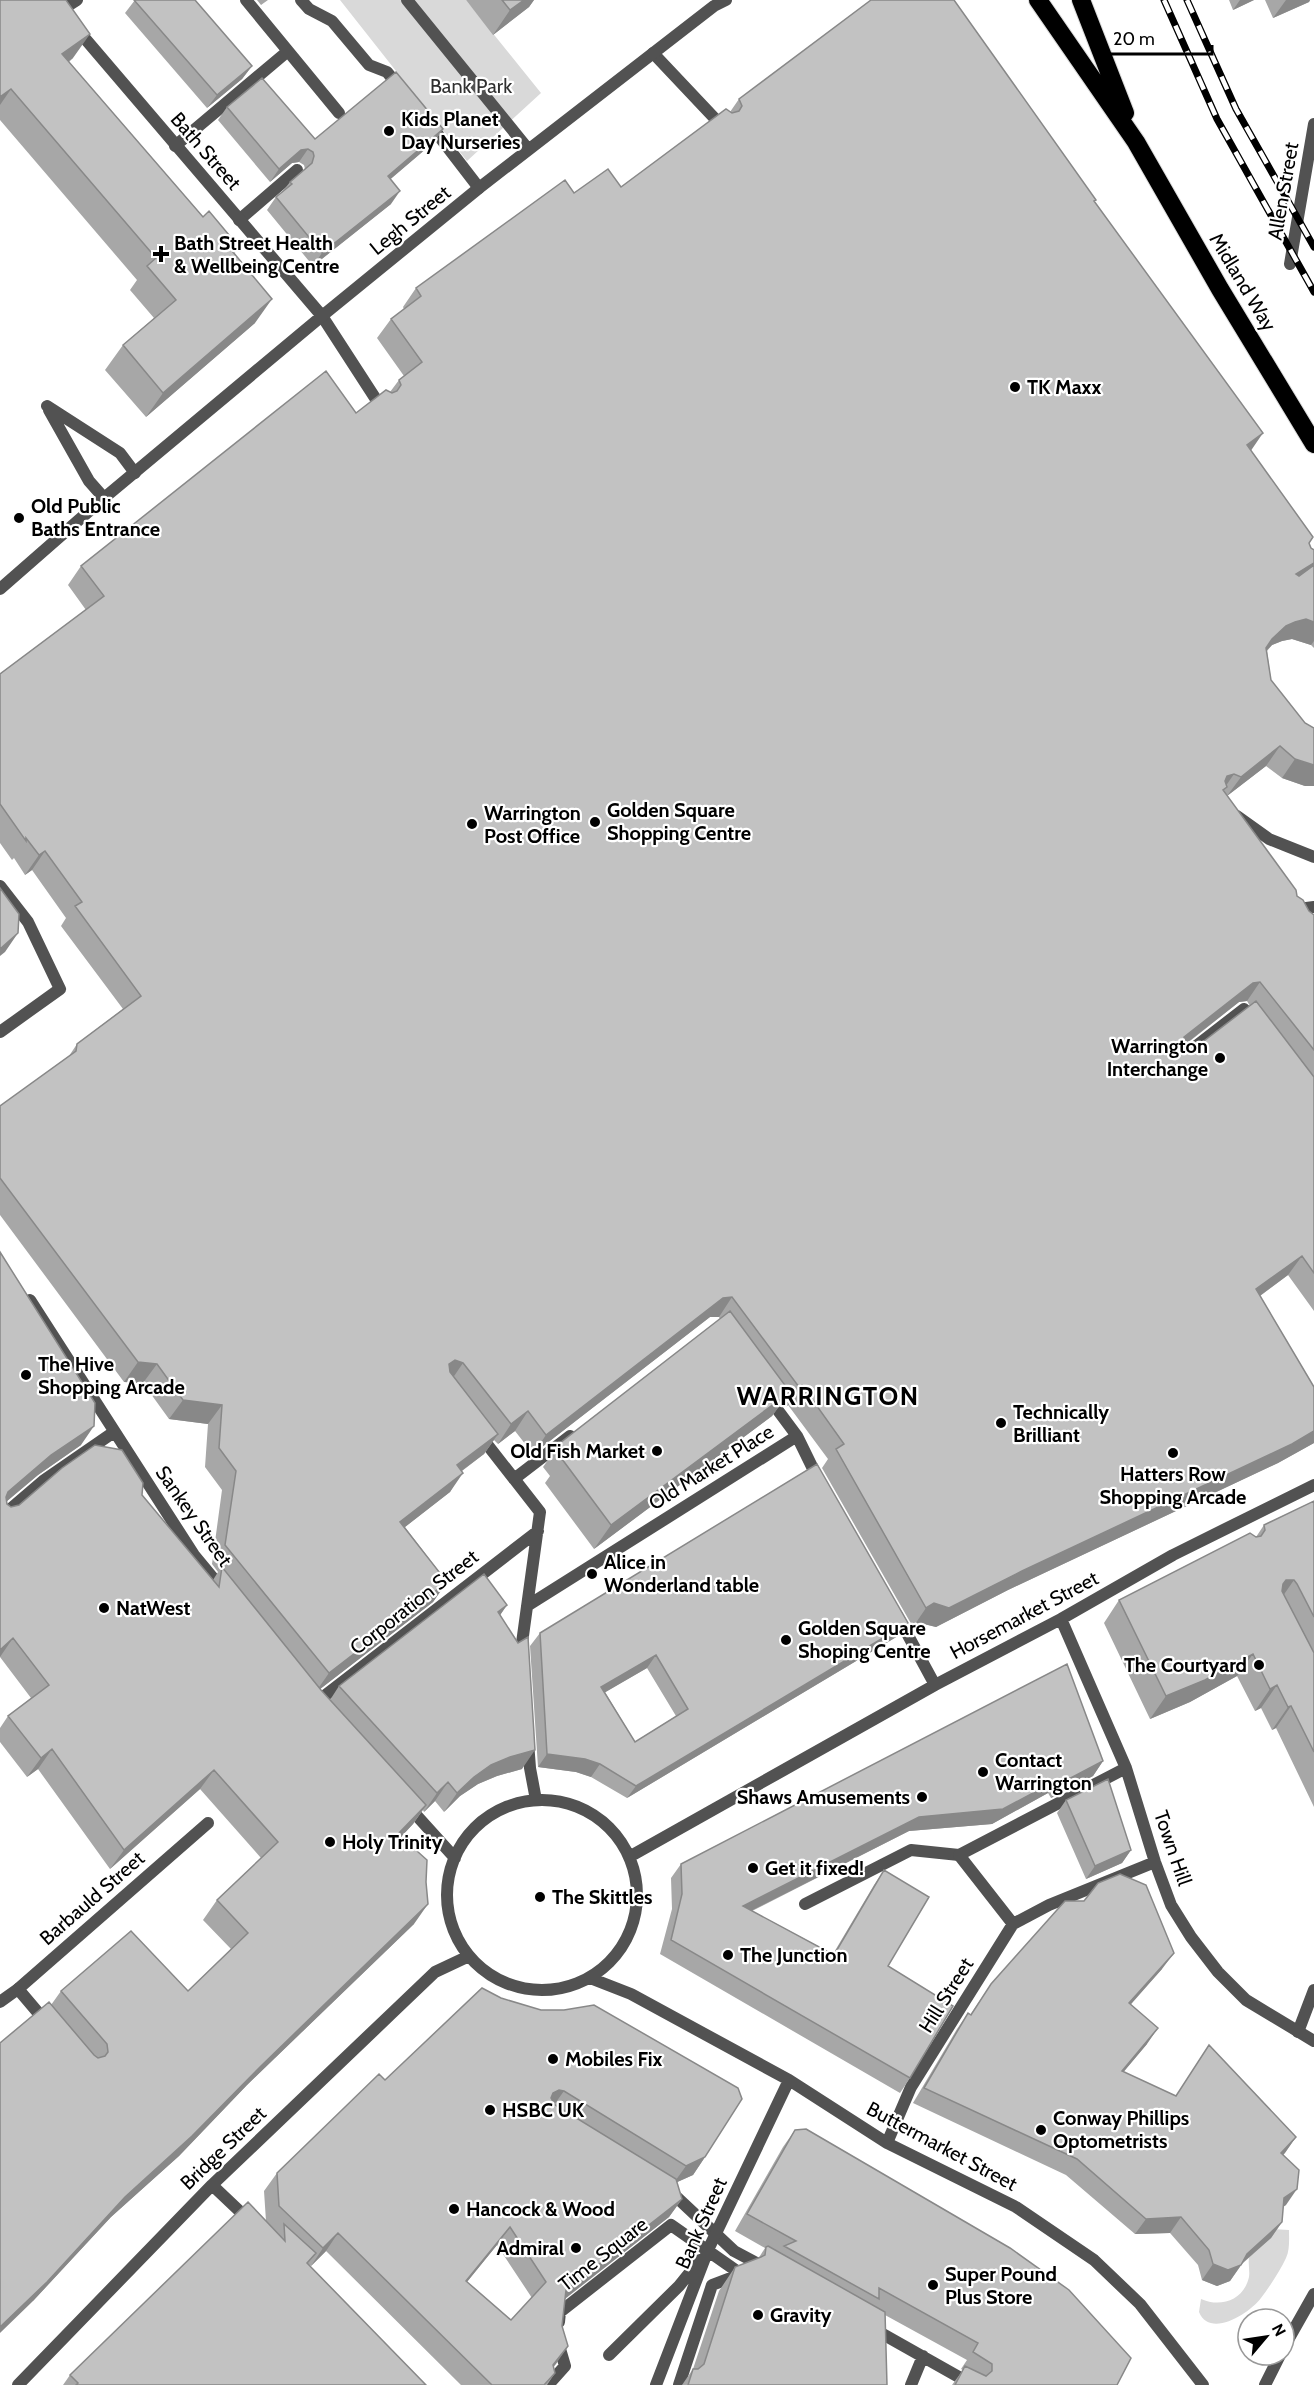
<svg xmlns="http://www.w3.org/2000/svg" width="1314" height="2385" viewBox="0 0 1314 2385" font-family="Cabin,sans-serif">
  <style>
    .green { fill: #d9d9d9 }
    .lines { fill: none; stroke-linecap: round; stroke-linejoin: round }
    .highway-casing { stroke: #dbdbdb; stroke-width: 20 }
    .lane { stroke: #525252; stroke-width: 12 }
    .street { stroke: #525252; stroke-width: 12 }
    .highway { stroke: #000; stroke-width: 18 }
    .rail-casing { stroke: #000; stroke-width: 7 }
    .rail { stroke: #fff; stroke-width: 4.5; stroke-dasharray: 14; stroke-linecap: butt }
    .wall { fill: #a7a7a7; fill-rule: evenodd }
    .shaded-wall { fill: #888 }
    .building { fill: #c2c2c2; stroke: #888; stroke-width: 1.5; fill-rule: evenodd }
    .poi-dot { fill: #000; stroke: #fff; stroke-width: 2 }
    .labels { text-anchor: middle; stroke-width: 4.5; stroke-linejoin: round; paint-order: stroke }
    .park-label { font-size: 20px; fill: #303030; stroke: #fff }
    .poi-label { font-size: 20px; font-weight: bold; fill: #000; stroke: #fff; text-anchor: start }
    .street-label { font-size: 20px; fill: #000; stroke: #fff }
    .district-label { font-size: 26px; font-weight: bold; letter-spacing: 1.5px; fill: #000; stroke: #fff }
  </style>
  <rect width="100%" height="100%" fill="#fff"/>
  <path class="green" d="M340,0H466L541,93L467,161Z
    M1272,2229L1289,2230C1289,2238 1290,2250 1286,2258C1280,2271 1270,2286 1261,2298C1250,2313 1210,2339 1199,2312L1201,2299C1221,2308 1244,2300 1249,2277C1250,2271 1248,2264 1249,2258C1250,2252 1267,2235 1272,2229Z"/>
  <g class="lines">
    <g class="highway-casing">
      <path id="highway" d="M1038,0L1136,142L1220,289L1314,444
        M1081,0L1125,113"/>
    </g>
    <path class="lane" d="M246,0L339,113
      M301,0L309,9L332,21L369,65L387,72L400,88
      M653,53L720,124
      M429,123L479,188
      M175,146L288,51
      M239,220L297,170
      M322,316L379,404
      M47,406L120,453L135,473
      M49,410L89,481L104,498
      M1237,816L1269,839L1314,857
      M1291,910L1314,907
      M805,1904L911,1850L959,1855
      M18,1989L46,2022
      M1298,2032L1314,1990
      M670,2191L734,2251L766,2268
      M872,2328L973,2385
      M911,2385L923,2356"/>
    <path class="street" d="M407,0L528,149
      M63,9L77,0
      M76,28L322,316
      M1290,264L1314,124
      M0,589L104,498L322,316L479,188L714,6L726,0
      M0,886L28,922L60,989L0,1032
      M1182,1057L1244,1009L1255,1023
      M30,1300L194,1555L223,1590
      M479,1434L540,1512L522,1643V1656
      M797,1436L819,1481
      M514,1479L570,1436
      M0,1518L43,1481L114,1432
      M527,1606L797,1436L768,1397
      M897,1615L935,1685
      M1061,1619L1126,1768L1155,1862L1171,1905L1191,1937L1218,1972L1246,2000L1314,2041
      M314,1704L538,1531
      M528,1742L530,1768L536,1800
      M1126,1768L959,1855L1013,1924L1049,1905L1155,1862
      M447 1895a95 95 0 1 1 190 0a95 95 0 1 1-190 0Z
      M408,1806L455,1858
      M629,1857L935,1685L1061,1619L1173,1555L1314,1485
      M590,1978L631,1994L789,2080L887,2143L1016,2207L1094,2260L1140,2304L1203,2385
      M0,2002L18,1989L208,1823
      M887,2143L911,2087L1013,1924
      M212,2185L250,2221
      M559,2322L560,2312L671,2225L741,2274L712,2285L679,2385
      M1284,2347L1314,2294
      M609,2355L679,2286L700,2260
      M18,2385L212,2185L390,2015L435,1972L469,1956
      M548,2385L565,2366L558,2342
      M656,2385L708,2250L789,2080
      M1265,2385L1280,2355"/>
    <use href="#highway" class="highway"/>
    <g class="rail-casing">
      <path id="rail" d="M1164,0L1217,119L1314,292
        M1187,0L1236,109L1314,247"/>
    </g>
    <use href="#rail" class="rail"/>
  </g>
  <path class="wall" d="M0,0L73,58L69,62L203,217L239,247L234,254L255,323L146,417L105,370L123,345L154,318L130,290L137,280L0,120Z
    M135,0L252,66L242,79L207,108L125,13Z
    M257,0H268L261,5Z
    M466,0H534L529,7L493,35Z
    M1229,0H1254L1233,10Z
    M1265,0H1310L1309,2L1273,18Z
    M739,99L1096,200L1094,202L1309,543L1311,548L1314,550V648L1311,645L1292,639L1282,641L1272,645L1267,651L1271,680L1305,786L1282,778L1266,766L1227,796L1297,896L1309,911L1314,915V1311L1288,1275L1260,1296L1314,1387V1443L1278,1463L1008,1590L936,1627L920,1623L913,1627L822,1468L828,1459L788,1405L786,1407L782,1402L772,1416L594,1549L545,1483L550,1476L543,1467L560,1443L720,1319L719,1317H710L533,1454L515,1431L498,1444L494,1440L484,1454L462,1471L450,1492L405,1527L447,1582L433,1602L320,1689L330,1700L339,1686L507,1605L500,1615L522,1769L497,1776L478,1784L460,1796L444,1812L435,1801L424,1812L423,1810L413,1824L401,1837L414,1924L247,2085L179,2156L111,2217L33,2301L51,2005L61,1991H188L231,1949L203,1920L217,1900L261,1858L200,1789L110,1869L38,1769L27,1777L0,1742V1728L8,1716L31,1698L0,1657V1252L81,1445L38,1475L7,1501V1504L11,1507L142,1495L213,1580L218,1572L212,1564L222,1490L205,1467L208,1424L169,1419L143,1383L124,1382L0,1215V1106L69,1056L77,1044L123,1009L61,926L66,918L32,870L25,875L14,858L12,860L0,843V674L86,610L68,585L81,566L356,413L390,392L399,380L404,376L377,338L391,319L404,309L403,307L416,288L574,193L621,187L730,112ZM1247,1001L1250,1006L1196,1047H1189L1185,1045L1239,1002Z
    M227,107L315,139L443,129L434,142L390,179L391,204L313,266L267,210L276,197L283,191L290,182L305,169L304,165L299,162L292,163L270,182L218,120Z
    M1314,1501V1807L1276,1728L1272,1730L1261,1708L1255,1711L1237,1676L1190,1702L1150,1719L1104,1623L1119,1600L1256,1537L1264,1525Z
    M540,1633L898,1636L627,1798L591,1777L576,1772L538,1767L530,1646ZM647,1668L676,1716L635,1742L605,1692Z
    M1103,1761L1093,1776L1051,1798L1048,1793L992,1824L909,1831L752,1911L833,1954L874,1885L884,1870L888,1966L910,2078L900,2093L660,1954L672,1909L671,1878L681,1864Z
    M1066,1800L1131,1850L1122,1863L1086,1879L1057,1813Z
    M1162,1969L1130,2004L1147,2044L1123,2072L1176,2096L1209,2045L1296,2137L1283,2155L1286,2205L1283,2206L1282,2222L1271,2238L1242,2264L1230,2281L1217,2286L1202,2280L1198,2265L1170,2233L1135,2234L1066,2175L913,2103L957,2029L968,2013L970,2015L991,1984Z
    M482,1988L705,2157L693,2175L677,2182L682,2199L669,2217L565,2299L553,2367L555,2373L547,2385H461L326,2251L311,2266L308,2264L426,2385H63L70,2375L266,2221L264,2191L277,2173L385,2080ZM497,2245L532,2298L511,2320L467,2282Z
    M795,2130L1117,2385H952L963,2370L961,2369L967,2360L885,2315L887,2385H682L693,2369L719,2291L735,2267L758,2259L765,2248L735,2231L783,2147Z"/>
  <path class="shaded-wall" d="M524,0H534L529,7L493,35L510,10Z
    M1240,0H1254L1233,10Z
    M1286,0H1310L1309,2L1273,18Z
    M90,34L73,58L45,78L62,54Z
    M252,66L242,79L207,108L217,95Z
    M11,89L0,105V97Z
    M443,129L434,142L379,189L388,176Z
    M308,149L299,162L292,163L270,182L279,169L301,150Z
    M400,191L391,204L313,266L322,253Z
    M272,299L255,323L146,417L163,393Z
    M1263,433L1250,452L1247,445Z
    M1314,563V571L1283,594L1296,574Z
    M1306,619L1314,622V641L1311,645L1292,639L1282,641L1272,645L1259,658L1272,639L1286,626L1295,622Z
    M1280,746L1266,766L1227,796L1241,777Z
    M1295,759L1314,765V786H1305L1282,778Z
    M1234,774L1221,793L1227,776Z
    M45,851L32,870L25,875L39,855Z
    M18,933L5,952L0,956V949Z
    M1260,982L1247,1001L1239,1002L1170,1056L1184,1037L1253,983Z
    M1302,1256L1288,1275L1242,1309L1256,1289Z
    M732,1297L719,1317H710L533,1454L546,1435L723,1298Z
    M455,1360L463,1363L450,1382L449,1364Z
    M138,1362L157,1364L143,1383L124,1382Z
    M802,1385L788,1405L786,1407L799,1387Z
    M790,1392L772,1416L594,1549L611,1525Z
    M183,1400L222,1405L208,1424L169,1419Z
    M528,1411L515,1431L498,1444L511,1424Z
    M94,1426L81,1445L38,1475L0,1507L8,1492L51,1455Z
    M1314,1431V1443L1278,1463L1008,1590L936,1627L920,1623L913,1627L926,1608L934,1603L1022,1571Z
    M498,1434L484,1454L444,1484L457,1465Z
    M463,1473L450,1492L387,1541L400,1522Z
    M1286,1580H1294L1278,1603L1283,1584Z
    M447,1582L433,1602L315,1693L329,1673Z
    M507,1605L494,1624L498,1612Z
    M908,1623L898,1636L627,1798L636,1786Z
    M13,1638L0,1657V1650Z
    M1253,1654L1237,1676L1190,1702L1150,1719L1166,1696Z
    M656,1655L647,1668L592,1700L601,1687Z
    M1277,1685L1261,1708L1255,1711L1270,1689Z
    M1291,1706L1276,1728L1272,1730L1288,1707Z
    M52,1749L38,1769L27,1777L41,1758Z
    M535,1750L522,1769L497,1776L478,1784L460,1796L444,1812L457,1793L474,1777L491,1765L510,1757Z
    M547,1754L585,1759L600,1764L591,1777L576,1772L538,1767Z
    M1103,1761L1093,1776L1051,1798L1061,1783Z
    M214,1770L200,1789L110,1869L124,1850Z
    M1059,1779L1048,1793L992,1824L909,1831L733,1920L743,1906L919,1817Z
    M448,1782L435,1801L424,1812L437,1793Z
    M426,1805L413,1824L385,1854L398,1834Z
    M1131,1850L1122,1863L1086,1879L1095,1866Z
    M428,1904L414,1924L247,2085L179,2156L111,2217L33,2301L0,2333V2327L125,2197Z
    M1174,1953L1162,1969L1118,2019L1129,2003Z
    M1158,2028L1147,2044L1111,2087L1122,2071Z
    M559,2090L564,2091L551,2109L547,2108L553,2093Z
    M1296,2137L1285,2153L1270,2169L1281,2153Z
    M705,2157L693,2175L673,2184L686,2166Z
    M1297,2189L1286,2205L1273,2214L1284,2198Z
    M682,2199L669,2217L553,2308L566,2290Z
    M1181,2217L1170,2233L1135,2234L1146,2219Z
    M1282,2222L1271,2238L1240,2265H1241L1230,2281L1217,2286L1202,2280L1213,2264L1247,2254Z
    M510,2227L497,2245L453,2299L466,2281Z
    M338,2233L326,2251L311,2266L323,2248Z
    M568,2346L556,2364L540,2383L553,2365Z"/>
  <path class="building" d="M0,0H66L90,34L62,54L203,217L209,211L239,247L233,252L272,299L163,393L123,345L176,300L147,266L156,258L11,89L0,97Z
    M134,0H195L252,66L217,95Z
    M502,0H524L510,10Z
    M871,0H954L1096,200L1094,201L1263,433L1247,445L1313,537L1309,543L1311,548L1314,550V563L1296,574L1299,576L1314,565V622L1306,619L1295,622L1286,626L1272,639L1266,648L1271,680L1305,723L1314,728V765L1295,759L1280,746L1241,777L1234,774L1227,776L1225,781L1227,787L1223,790L1296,890L1297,896L1303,900L1309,911L1314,915V1050L1260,982L1253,983L1184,1037L1185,1044L1189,1047H1196L1256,1001L1314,1077V1273L1302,1256L1256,1289L1314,1387V1431L1292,1444L1022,1571L949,1608L934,1603L926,1608L836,1449L844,1444L802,1385L799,1387L732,1297L723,1298L546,1435L528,1411L511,1424L463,1363L455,1360L449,1364L450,1372L498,1434L457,1465L463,1473L400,1522L447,1582L329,1673L225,1545L236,1471L219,1448L222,1405L183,1400L157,1364L138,1362L0,1178V1106L76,1051L77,1044L141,996L75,906L82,902L45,851L39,855L26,838V841L0,804V674L104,596L81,566L326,371L356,413L386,390L392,393L397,391L401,385L399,380L422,362L391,319L421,296L416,288L565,180L574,193L608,169L621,187L726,109L732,113L739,111L742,106L739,99Z
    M396,72L443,129L388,176L400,191L322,253L276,197L292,184L290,182L312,163L314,156L313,152L308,149L301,150L279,169L227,107L262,78L315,139Z
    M0,888L19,914L18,933L0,949Z
    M0,1252L95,1403L94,1426L51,1455L8,1492L6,1497L7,1504L11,1507L19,1505L62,1468L95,1445L122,1450L143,1483L142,1495L219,1587L222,1567L321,1690L426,1805L398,1834L427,1860L426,1882L428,1904L261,2066L192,2136L125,2197L47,2282L0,2327V2043L49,2002L94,2055L98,2058L105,2056L108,2052L107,2044L61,1991L131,1931L188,1991L248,1933L217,1900L278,1842L214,1770L124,1850L52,1749L41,1758L8,1716L49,1685L13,1638L0,1650Z
    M730,1311L790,1392L611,1525L562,1459L568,1454L560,1443Z
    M817,1464L908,1623L636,1786L600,1764L585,1759L547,1754L540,1633ZM656,1655L688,1709L635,1742L601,1687Z
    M1314,1501V1617L1297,1584L1294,1580H1286L1283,1584L1282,1591L1314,1653V1752L1291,1706L1288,1707L1277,1685L1270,1689L1253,1654L1205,1680L1166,1696L1119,1600L1250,1533L1256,1537L1261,1536L1265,1530L1264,1525Z
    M484,1574L507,1605L498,1612L518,1643L528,1637L535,1750L510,1757L491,1765L474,1777L457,1793L448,1782L437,1793L339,1686Z
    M1067,1664L1103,1761L1061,1783L1059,1779L1003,1809L919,1817L743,1906L834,1955L884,1870L929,1897L888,1966L953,2006L910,2078L671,1940L682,1894L681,1864Z
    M1108,1779L1131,1850L1095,1866L1066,1800Z
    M1120,1874L1146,1885L1174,1953L1129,2003L1158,2028L1122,2071L1176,2096L1209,2045L1296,2137L1281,2153L1299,2170L1297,2189L1284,2198L1282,2222L1247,2254L1241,2265L1228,2270L1213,2264L1209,2250L1181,2217L1146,2219L1077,2159L924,2088L968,2013L971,2015L991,1984L1065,1901H1084L1098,1883Z
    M482,1988L501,1998L541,2010H564L594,2005L738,2088L742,2099L705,2157L686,2166L564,2091L559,2090L553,2093L551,2098L555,2105L676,2179L682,2199L566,2290L562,2326L568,2346L553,2365L555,2373L544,2385H492L338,2233L323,2248L279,2206L277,2173L379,2074L385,2080ZM510,2227L546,2282L511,2320L466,2281Z
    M806,2129L1010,2248L1069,2290L1131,2358L1117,2385H955L965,2366L986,2376L992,2371V2364L973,2352L978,2343L879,2288V2299L784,2246L796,2241L747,2214L795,2130Z
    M248,2202L285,2241L284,2224L316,2253L307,2263L426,2385H76L78,2383L70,2375Z
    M768,2246L885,2312L887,2385H688L693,2369H698L704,2364L735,2267L761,2257L765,2255L766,2247Z"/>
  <g class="poi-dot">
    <circle cx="389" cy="131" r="6"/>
    <path d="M158 245h6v6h6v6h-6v6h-6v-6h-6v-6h6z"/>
    <circle cx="1015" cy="387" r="6"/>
    <circle cx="19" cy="518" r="6"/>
    <circle cx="595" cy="822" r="6"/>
    <circle cx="472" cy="824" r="6"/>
    <circle cx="1220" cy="1058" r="6"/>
    <circle cx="26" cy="1375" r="6"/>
    <circle cx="1001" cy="1423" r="6"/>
    <circle cx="657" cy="1451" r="6"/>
    <circle cx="1173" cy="1453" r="6"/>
    <circle cx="592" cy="1574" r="6"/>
    <circle cx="104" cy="1608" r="6"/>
    <circle cx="786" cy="1640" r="6"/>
    <circle cx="1259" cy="1665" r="6"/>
    <circle cx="983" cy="1772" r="6"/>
    <circle cx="922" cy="1797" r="6"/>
    <circle cx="330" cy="1842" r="6"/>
    <circle cx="753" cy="1868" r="6"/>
    <circle cx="540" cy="1897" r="6"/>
    <circle cx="728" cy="1955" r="6"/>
    <circle cx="553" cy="2059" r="6"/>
    <circle cx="490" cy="2110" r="6"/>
    <circle cx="1041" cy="2130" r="6"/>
    <circle cx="454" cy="2209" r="6"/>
    <circle cx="576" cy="2248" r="6"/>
    <circle cx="933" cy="2285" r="6"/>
    <circle cx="758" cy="2315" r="6"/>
  </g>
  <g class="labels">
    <g class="park-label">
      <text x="471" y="93">Bank Park</text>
    </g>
    <g class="poi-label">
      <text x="401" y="126">Kids Planet<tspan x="401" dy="23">Day Nurseries</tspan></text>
      <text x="174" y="250">Bath Street Health<tspan x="174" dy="23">&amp; Wellbeing Centre</tspan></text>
      <text x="1027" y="394">TK Maxx</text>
      <text x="31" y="513">Old Public<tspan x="31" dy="23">Baths Entrance</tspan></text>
      <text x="607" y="817">Golden Square<tspan x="607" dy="23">Shopping Centre</tspan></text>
      <text x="484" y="820">Warrington<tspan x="484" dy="23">Post Office</tspan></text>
      <text x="1208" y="1053" text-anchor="end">Warrington<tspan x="1208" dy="23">Interchange</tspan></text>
      <text x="38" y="1371">The Hive<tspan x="38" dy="23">Shopping Arcade</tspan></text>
      <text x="1013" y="1419">Technically<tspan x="1013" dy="23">Brilliant</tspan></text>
      <text x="645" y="1458" text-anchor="end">Old Fish Market</text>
      <text x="1173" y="1481" text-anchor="middle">Hatters Row<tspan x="1173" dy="23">Shopping Arcade</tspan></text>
      <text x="604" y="1569">Alice in<tspan x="604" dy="23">Wonderland table</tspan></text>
      <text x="116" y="1615">NatWest</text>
      <text x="798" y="1635">Golden Square<tspan x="798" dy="23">Shoping Centre</tspan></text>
      <text x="1247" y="1672" text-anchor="end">The Courtyard</text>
      <text x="995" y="1767">Contact<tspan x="995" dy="23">Warrington</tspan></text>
      <text x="910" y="1804" text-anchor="end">Shaws Amusements</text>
      <text x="342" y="1849">Holy Trinity</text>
      <text x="765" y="1875">Get it fixed!</text>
      <text x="552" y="1904">The Skittles</text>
      <text x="740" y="1962">The Junction</text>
      <text x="565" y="2066">Mobiles Fix</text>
      <text x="502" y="2117">HSBC UK</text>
      <text x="1053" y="2125">Conway Phillips<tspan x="1053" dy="23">Optometrists</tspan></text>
      <text x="466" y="2216">Hancock &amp; Wood</text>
      <text x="564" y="2255" text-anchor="end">Admiral</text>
      <text x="945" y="2281">Super Pound<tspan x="945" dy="23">Plus Store</tspan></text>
      <text x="770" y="2322">Gravity</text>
    </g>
    <g class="street-label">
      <text transform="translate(206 151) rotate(49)" y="7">Bath Street</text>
      <text transform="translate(1283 191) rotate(-80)" y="7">Allen Street</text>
      <text transform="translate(410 220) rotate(-39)" y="7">Legh Street</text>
      <text transform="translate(1243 282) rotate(59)" y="7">Midland Way</text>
      <text transform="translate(711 1467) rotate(-32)" y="7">Old Market Place</text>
      <text transform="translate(194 1516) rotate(55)" y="7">Sankey Street</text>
      <text transform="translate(414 1602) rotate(-38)" y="7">Corporation Street</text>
      <text transform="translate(1024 1615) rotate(-28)" y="7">Horsemarket Street</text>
      <text transform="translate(1173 1848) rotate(71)" y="7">Town Hill</text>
      <text transform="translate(92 1898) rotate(-41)" y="7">Barbauld Street</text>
      <text transform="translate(946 1995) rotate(-58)" y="7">Hill Street</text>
      <text transform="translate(942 2146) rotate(28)" y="7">Buttermarket Street</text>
      <text transform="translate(223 2148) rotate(-44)" y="7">Bridge Street</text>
      <text transform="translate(701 2223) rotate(-66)" y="7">Bank Street</text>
      <text transform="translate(603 2254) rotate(-38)" y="7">Time Square</text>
    </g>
    <g class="district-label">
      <text x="828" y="1405">WARRINGTON</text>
    </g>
  </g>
  <g transform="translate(1266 2337) rotate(61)"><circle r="28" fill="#ffffff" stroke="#999999" stroke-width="1.5"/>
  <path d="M0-4.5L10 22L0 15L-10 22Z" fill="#000000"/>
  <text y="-9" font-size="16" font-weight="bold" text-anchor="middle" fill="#000000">N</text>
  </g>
  <path d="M1104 45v9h108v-9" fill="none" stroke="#000000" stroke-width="3"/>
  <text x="1113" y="45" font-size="18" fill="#000000" stroke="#ffffff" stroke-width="4.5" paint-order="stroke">20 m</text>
</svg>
